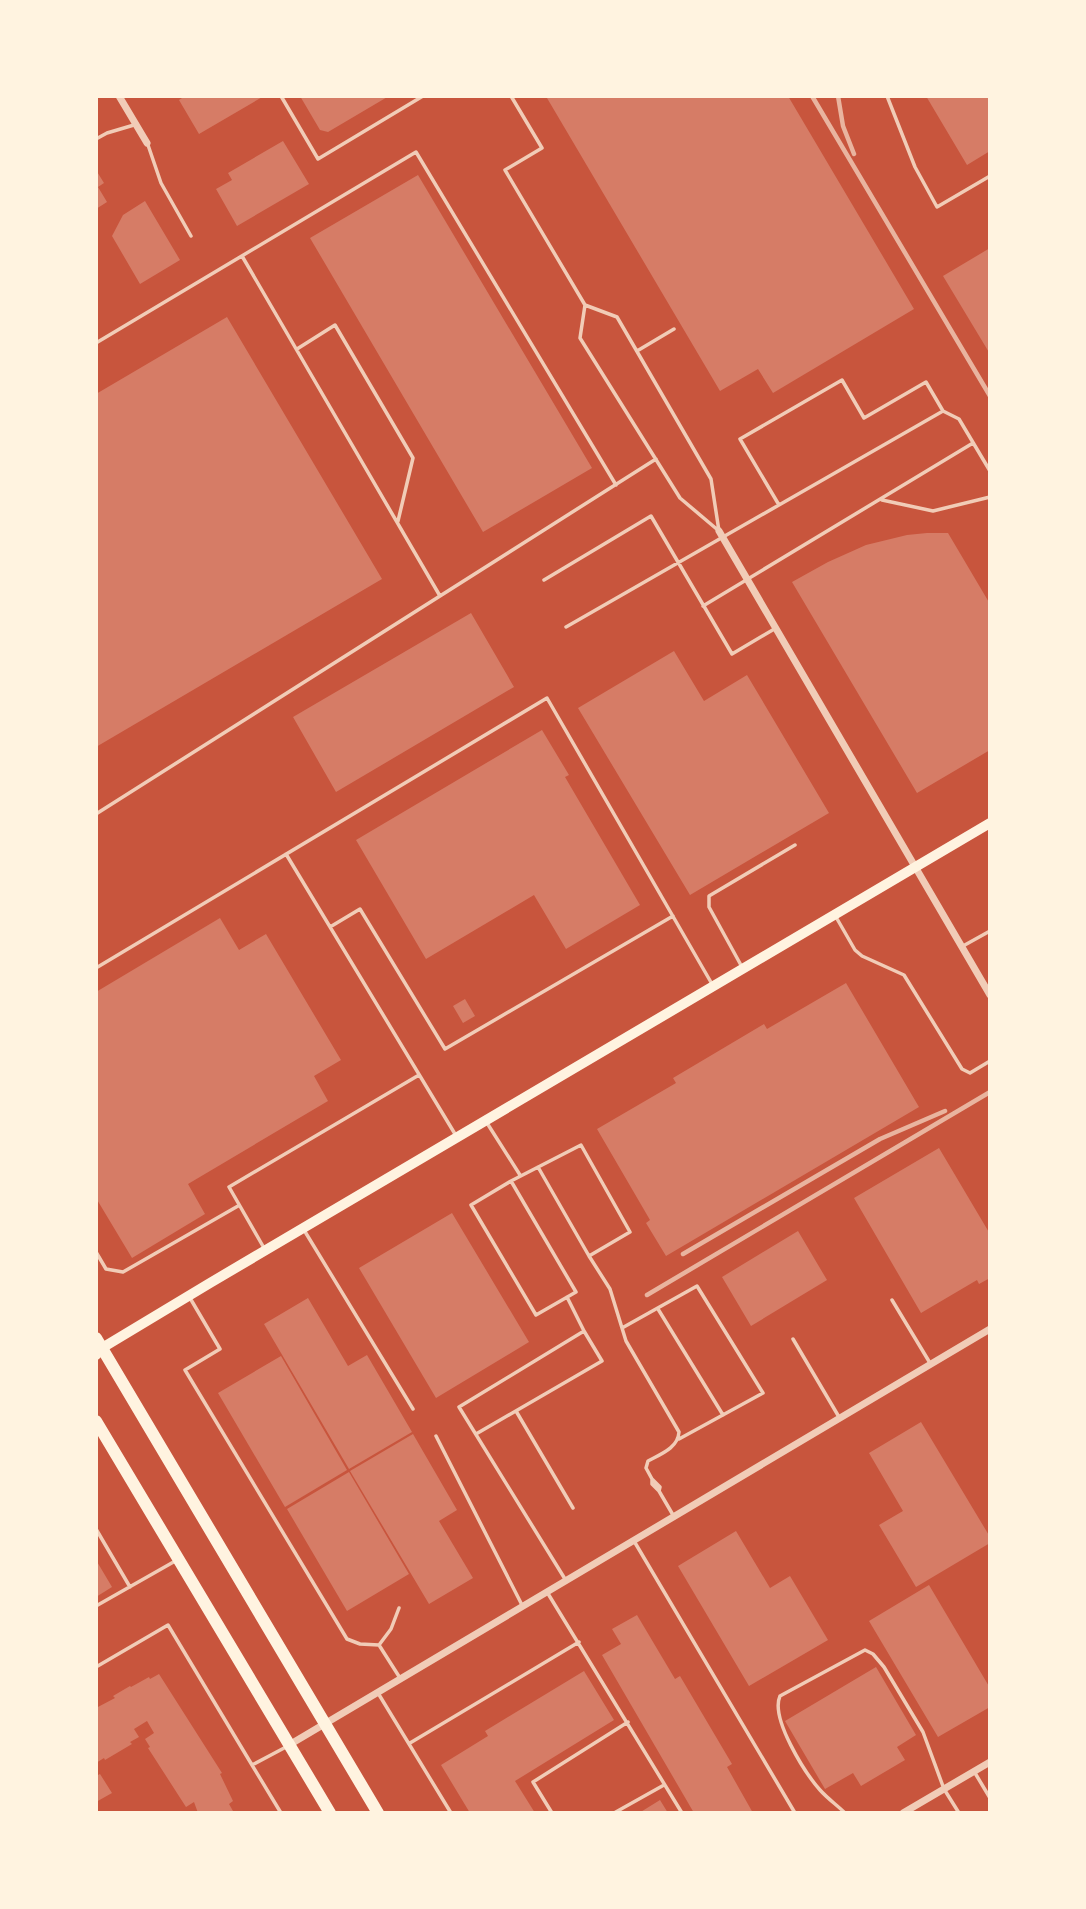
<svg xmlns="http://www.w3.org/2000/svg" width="1086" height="1909" viewBox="0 0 1086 1909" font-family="Raleway,sans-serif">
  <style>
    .building { fill: #d67c66 }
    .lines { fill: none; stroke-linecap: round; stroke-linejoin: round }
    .service { stroke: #f1ccb7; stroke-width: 3.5 }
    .minor { stroke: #f1ccb7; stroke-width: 7 }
    .secondary { stroke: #fff3e0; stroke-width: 10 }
    .primary { stroke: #fff3e0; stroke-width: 12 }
    .rail { stroke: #e9b49f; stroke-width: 4.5 }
  </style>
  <rect width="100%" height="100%" fill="#c8553d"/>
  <path class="building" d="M185,96H264L199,134L179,100Z
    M300,96H389L328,132L320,130Z
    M549,96H788L914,309L773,393L758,369L720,391L547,98Z
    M926,96H990V151L967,165Z
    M283,141L309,184L237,226L216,189L232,180L228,173Z
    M96,170L104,183L98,187L107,202L96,209Z
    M418,175L592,468L483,532L310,238Z
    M145,201L180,260L140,284L112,236L123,215Z
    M990,248V354L943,276Z
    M227,317L382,579L96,747V394Z
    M927,533H948L990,604V750L917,793L792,582L828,562L866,545L907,535Z
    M471,613L514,687L336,792L293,717Z
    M674,651L704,701L747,675L829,813L690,895L578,708Z
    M542,730L569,775L565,777L640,905L566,949L534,895L426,959L356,840Z
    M220,918L239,950L266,934L341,1060L314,1076L328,1101L188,1184L205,1214L132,1258L96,1198V992Z
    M846,983L919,1107L666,1256L646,1223L650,1220L597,1129L676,1083L673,1078L764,1024L767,1029Z
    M465,999L475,1016L463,1023L453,1006Z
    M939,1148L990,1234V1278L979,1284L977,1280L921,1313L854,1198Z
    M452,1213L529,1342L436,1398L359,1268Z
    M798,1231L827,1280L751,1326L722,1277Z
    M308,1298L348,1366L367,1355L412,1432L349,1469L264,1324Z
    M281,1356L347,1470L285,1507L218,1393Z
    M921,1422L990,1537V1543L916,1587L879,1525L903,1511L869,1453Z
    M413,1434L457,1510L439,1521L473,1578L429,1604L350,1471Z
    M349,1472L409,1574L347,1611L287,1509Z
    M736,1531L770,1588L790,1576L828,1640L749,1686L678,1566Z
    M96,1560L112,1587L96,1597Z
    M929,1585L990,1688V1707L938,1737L869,1621Z
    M637,1615L675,1679L680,1676L732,1764L727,1767L753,1813H694L602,1655L621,1644L612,1629Z
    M876,1667L916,1735L897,1747L905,1760L861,1786L853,1773L825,1789L785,1721Z
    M584,1671L614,1720L515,1781L535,1813H470L441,1765L488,1736L485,1731Z
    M159,1674L222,1773L220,1774L233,1801L229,1804L233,1811L229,1813H198L194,1802L186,1807L148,1748L150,1747L145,1739L154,1733L147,1721L134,1729L139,1737L130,1742L132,1744L105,1760L104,1758L96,1763V1708L115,1698L113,1696L130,1686L131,1687L149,1677L150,1679Z
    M100,1774L112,1793L96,1802V1776Z
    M660,1800L668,1813H639Z"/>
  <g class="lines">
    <path class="service" d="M281,96L318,159L423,96
      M511,96L542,148L505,170L585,305
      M887,96L915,167L937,207L990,176
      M96,139L107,133L134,125
      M148,145L161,183L191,236
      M242,256L440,596
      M585,305L617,317L711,479L719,531L680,498L580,338Z
      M96,343L416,152L616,485
      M297,349L335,325L413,458L398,521
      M637,351L674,329
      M943,411L779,505L740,439L842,380L864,418L926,382L943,411L959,419L990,471
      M882,500L933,511L990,497
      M544,580L651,516L732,654L776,628
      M703,606L973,443
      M566,627L779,505
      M96,814L656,459
      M286,854L455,1134
      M836,917L855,950L862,956L904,975L962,1069L970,1073L990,1061
      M330,927L360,909L445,1049L673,916
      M963,946L990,931
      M742,967L709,907V896L795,845
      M96,968L547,698L712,984
      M487,1123L520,1175
      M511,1181L576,1292L536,1315L471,1205L511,1181L581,1145L630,1232L589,1256L538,1167
      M304,1230L413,1409
      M264,1248L229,1187L419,1075
      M96,1252L106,1269L123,1272L238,1206
      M589,1256L610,1289L626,1341L679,1432C678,1448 661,1454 648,1461L646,1468L652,1479V1484L659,1491
      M567,1297L584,1331
      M190,1298L220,1349L185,1370L347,1639L360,1644L379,1645L400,1678
      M892,1300L930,1363
      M658,1309L723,1415
      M622,1328L697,1286L763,1393L679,1439
      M793,1339L839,1417
      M516,1411L573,1508
      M476,1434L602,1361L584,1331L459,1407L565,1579
      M436,1436L522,1605
      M652,1479L660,1487L659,1491L673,1515
      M96,1529L130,1587
      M634,1541L795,1813
      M547,1592L682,1813
      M96,1606L177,1560
      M379,1645L391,1629L399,1608
      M96,1667L168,1625L252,1765L286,1747
      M378,1693L451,1813
      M410,1743L579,1642
      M252,1765L281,1813
      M975,1773L990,1798
      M552,1813L533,1782L628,1722
      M614,1813L664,1785
      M845,1813C837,1805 828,1799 820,1790C805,1773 770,1718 780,1696L865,1650L873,1654L884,1667L923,1732L944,1789L959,1813"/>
    <path class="minor" d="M119,96L147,143
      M719,531L990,995
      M289,1745L990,1329
      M903,1813L990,1762"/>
    <path class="secondary" d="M96,1355L102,1348L210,1283L990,823"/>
    <path class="primary" d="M96,1338L378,1813
      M96,1421L330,1813"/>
    <path class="rail" d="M812,96L990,396
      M838,96L843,126L854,154
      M683,1254L880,1139L945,1111
      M647,1295L990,1092"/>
  </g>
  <rect width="1086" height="1909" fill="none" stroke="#fff3e0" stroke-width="196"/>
</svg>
